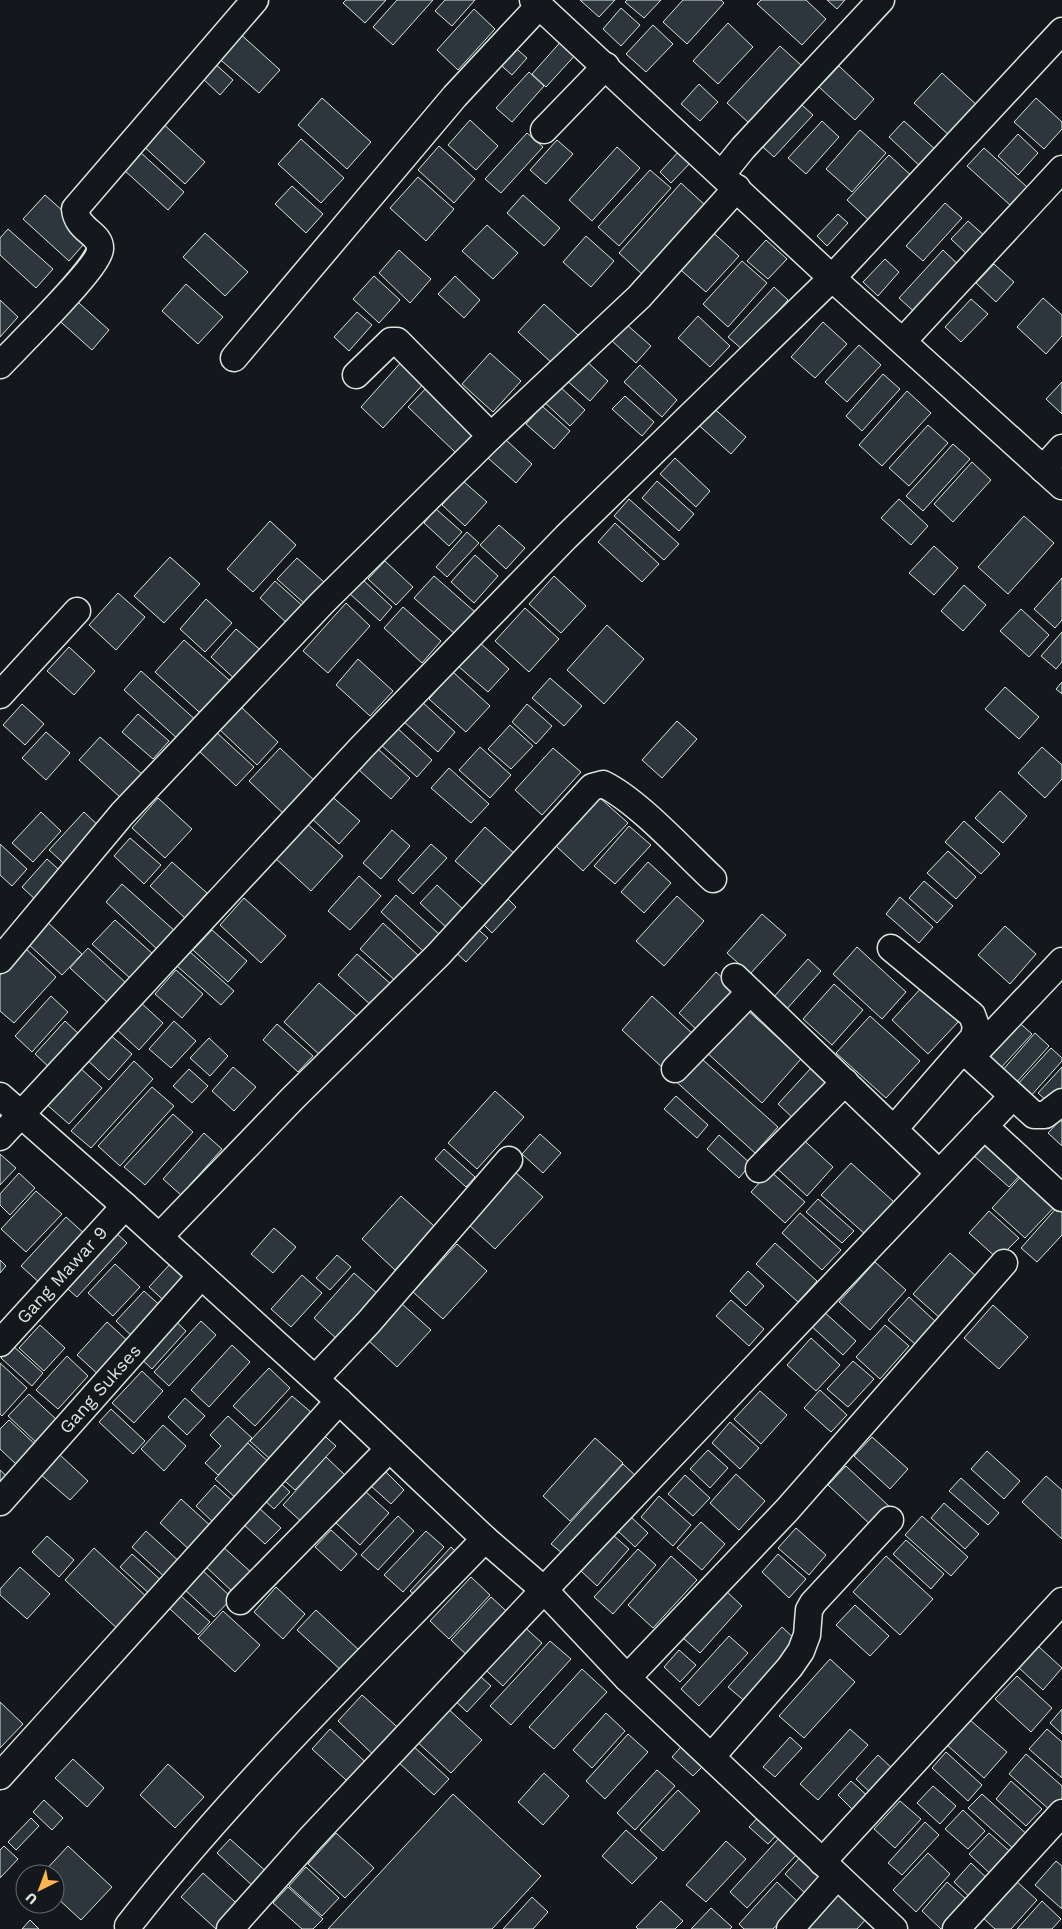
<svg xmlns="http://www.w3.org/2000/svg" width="1062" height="1929" viewBox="0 0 1062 1929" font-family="'Work Sans',sans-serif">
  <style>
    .building { fill: #2c363c; stroke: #d8e6dc }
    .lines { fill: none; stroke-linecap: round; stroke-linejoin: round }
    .minor-casing { stroke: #d8e6dc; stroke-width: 29 }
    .minor { stroke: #14181c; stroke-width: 26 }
    .labels { text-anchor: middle; stroke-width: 4; stroke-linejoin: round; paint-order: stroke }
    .street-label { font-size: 18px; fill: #d8e6dc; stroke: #14181c }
  </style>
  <rect width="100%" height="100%" fill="#14181c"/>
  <path class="building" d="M346,0H386L365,23L343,3Z
    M397,0H433L393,45L373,27Z
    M445,0H475L452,26L435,11Z
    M580,0H615L599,17Z
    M627,0H661L644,18L625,2Z
    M683,0H721L724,3L687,44L663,22Z
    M761,0H806L826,19L802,45L757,4Z
    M827,0H845L837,9Z
    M621,8L640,25L621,46L603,29Z
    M474,9L495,29L458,70L437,50Z
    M728,23L753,47L718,84L693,61Z
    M653,25L673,44L646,72L626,54Z
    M237,31L280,70L259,93L215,55Z
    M564,38L578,52L546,87L532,74Z
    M511,44L527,58L512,75L496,61Z
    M780,46L802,66L749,123L727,103Z
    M213,62L233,80L220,95L200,76Z
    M839,66L874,99L855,120L819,87Z
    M529,72L544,86L512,122L496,108Z
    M942,73L980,108L952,138L914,103Z
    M699,84L718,102L700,121L681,104Z
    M793,97L813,115L774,157L754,139Z
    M322,98L371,142L347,169L298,125Z
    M1036,98L1062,122V129L1044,149L1014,122Z
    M470,120L498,146L476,170L448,145Z
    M822,121L839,137L806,174L788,158Z
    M904,121L938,152L923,169L889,137Z
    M161,122L205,162L185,184L141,144Z
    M860,130L886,153L852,192L826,169Z
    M527,133L543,147L501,193L485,179Z
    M1018,134L1038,153L1018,175L998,156Z
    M301,139L344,178L321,203L278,164Z
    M557,140L573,154L546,184L530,170Z
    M439,146L475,179L454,203L418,170Z
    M617,147L640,168L592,221L569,200Z
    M984,148L1027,187L1010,205L967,166Z
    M680,150L692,161L671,183L660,172Z
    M140,152L184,192L168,210L124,170Z
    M889,155L916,180L874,225L847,200Z
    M650,170L671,188L619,246L598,227Z
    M418,177L454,209L426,241L390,208Z
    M681,183L706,206L644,276L619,253Z
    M292,186L323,214L306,233L275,204Z
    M45,195L91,236L69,261L23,219Z
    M523,195L560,228L544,246L507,213Z
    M945,203L962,218L923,261L906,246Z
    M838,214L848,223L827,246L817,236Z
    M968,221L986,237L969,256L951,239Z
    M487,225L518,253L493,279L462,251Z
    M708,228L739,256L706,292L675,265Z
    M8,229L53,269L36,288L0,255V238Z
    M205,233L248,272L225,296L183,257Z
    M586,236L614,261L591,287L563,262Z
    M766,240L787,259L768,279L747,261Z
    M399,250L431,279L410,303L379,273Z
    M943,250L964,270L920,317L899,298Z
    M885,259L899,272L878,296L863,282Z
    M742,261L767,283L728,327L703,304Z
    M994,264L1014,282L996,302L976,283Z
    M374,276L400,300L379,323L353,299Z
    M455,276L480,300L464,318L438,294Z
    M186,284L223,317L198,344L162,311Z
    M774,287L788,300L743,350L728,337Z
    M70,295L109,330L92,350L53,315Z
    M1043,298L1062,315V336L1046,354L1017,327Z
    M971,299L988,314L961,342L945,327Z
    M0,300L18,317L0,337Z
    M544,304L578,335L552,363L518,332Z
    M357,312L372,325L349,351L334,337Z
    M698,316L730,346L710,367L678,338Z
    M823,322L847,344L815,378L791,357Z
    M626,324L651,346L636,363L611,340Z
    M859,345L881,365L847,402L825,382Z
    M490,353L521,381L493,412L462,384Z
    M583,358L608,381L590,401L565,379Z
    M404,359L427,380L383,428L361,407Z
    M640,365L677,400L662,417L624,382Z
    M883,374L900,389L862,431L846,416Z
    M432,382L480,428L456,453L408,407Z
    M1062,382V414L1046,399Z
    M557,384L585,410L570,426L543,401Z
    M907,391L931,413L882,466L859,445Z
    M625,396L654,422L642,436L612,409Z
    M709,404L746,437L731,454L694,421Z
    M542,406L570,431L554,449L526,424Z
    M928,425L948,443L909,486L889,468Z
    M505,439L532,464L516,483L488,458Z
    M953,444L970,459L923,511L906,496Z
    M675,458L710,491L696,507L660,474Z
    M972,462L991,480L953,522L934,504Z
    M463,481L487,502L465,526L442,505Z
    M657,481L694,514L679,531L642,498Z
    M629,499L679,544L664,560L614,516Z
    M899,499L928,526L911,545L881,518Z
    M436,509L462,532L449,546L424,523Z
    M1024,516L1054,543L1008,594L978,567Z
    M270,521L296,545L253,592L227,569Z
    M615,523L659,564L642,582L598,542Z
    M499,525L525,548L506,569L480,545Z
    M467,532L479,543L447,577L436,567Z
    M934,546L958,568L934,595L909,573Z
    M475,555L498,576L474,603L451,582Z
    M170,557L200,584L164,623L134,596Z
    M297,558L324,582L305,604L277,579Z
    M385,561L413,587L396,605L368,579Z
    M434,576L475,612L455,634L414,598Z
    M554,576L586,606L561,633L529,604Z
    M1062,578V620L1055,628L1034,609Z
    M363,580L392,607L380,621L350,594Z
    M275,581L305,608L289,625L260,598Z
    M964,585L986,605L963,631L941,611Z
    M118,593L145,617L116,650L89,625Z
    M206,599L232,623L205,652L180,629Z
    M346,603L370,626L328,673L303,651Z
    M403,607L441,641L422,663L384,628Z
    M525,608L559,639L529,672L495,641Z
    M1021,609L1049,635L1029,657L1000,631Z
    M607,625L644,659L604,704L567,670Z
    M236,629L264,653L238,682L211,657Z
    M1062,632V662L1056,669L1041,656Z
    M184,640L237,687L208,720L155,672Z
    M479,642L509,669L488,692L458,666Z
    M69,647L95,671L74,695L47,671Z
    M358,659L393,691L370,716L336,685Z
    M141,671L198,722L180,741L124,690Z
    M453,672L490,706L466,732L429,699Z
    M550,678L582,706L564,726L532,698Z
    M1062,682V694L1056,689Z
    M1005,687L1039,717L1019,739L985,709Z
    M421,701L455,732L438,752L403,721Z
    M22,704L44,724L25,745L3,725Z
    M527,704L552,726L536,744L512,722Z
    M240,706L278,742L257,765L218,728Z
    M138,714L169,741L153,759L122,732Z
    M677,721L697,739L662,778L642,760Z
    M510,725L533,746L511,769L488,749Z
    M396,727L432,760L417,777L380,744Z
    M46,732L70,753L46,780L22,758Z
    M216,732L254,767L236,786L199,751Z
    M100,737L143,775L121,798L79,760Z
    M480,747L511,775L490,798L459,770Z
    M1042,747L1062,765V779L1045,798L1018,773Z
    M280,748L318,784L287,817L249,781Z
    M553,748L581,772L542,815L515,790Z
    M378,749L410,778L391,799L359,770Z
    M449,768L489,804L471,823L431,788Z
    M1000,791L1027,816L1003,843L975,818Z
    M328,793L360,821L339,844L308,815Z
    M158,798L192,829L165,858L132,828Z
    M600,798L628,823L583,871L556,846Z
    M41,812L61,831L33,862L12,843Z
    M84,812L104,831L70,869L49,850Z
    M964,821L1000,854L981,874L945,842Z
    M305,822L343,856L311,891L274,857Z
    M629,826L651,845L615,884L594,866Z
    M485,827L516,855L486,888L455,861Z
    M392,830L410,846L381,879L363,863Z
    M130,838L161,865L144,884L114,856Z
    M0,844L27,869L12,886L0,875Z
    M431,844L447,858L413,894L398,880Z
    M948,851L976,877L956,899L927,873Z
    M47,859L65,875L39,903L22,887Z
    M172,862L207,893L185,918L150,886Z
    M648,862L671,883L644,913L621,892Z
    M359,876L381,896L350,930L328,911Z
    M924,881L953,906L937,923L909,898Z
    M122,884L175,931L158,950L106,902Z
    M437,885L464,910L448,929L420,903Z
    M396,895L439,934L423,951L381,912Z
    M504,895L516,907L492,933L480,921Z
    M677,896L704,921L664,966L636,941Z
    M900,897L933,927L919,943L886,914Z
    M244,898L286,936L261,963L220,925Z
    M762,914L786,935L750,974L727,953Z
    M115,920L153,954L131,979L92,944Z
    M46,921L82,954L62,975L27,943Z
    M383,923L420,957L397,982L360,949Z
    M474,926L488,938L466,962L453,950Z
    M1005,926L1036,954L1010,984L978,955Z
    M212,930L247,961L228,982L193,950Z
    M857,947L906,992L882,1019L833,974Z
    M25,948L56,977L14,1023L0,1011V975Z
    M88,948L126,983L108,1003L70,968Z
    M190,952L234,991L221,1005L177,966Z
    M357,954L392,985L373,1007L338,975Z
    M808,959L821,971L784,1012L771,1000Z
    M176,970L203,994L182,1018L155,994Z
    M716,972L736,990L698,1031L679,1013Z
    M319,983L358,1017L322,1057L284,1022Z
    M834,984L863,1010L832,1045L803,1019Z
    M923,986L960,1020L928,1054L892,1020Z
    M51,996L68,1012L32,1052L15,1036Z
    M652,996L695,1036L665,1070L622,1030Z
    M139,1001L163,1023L139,1050L115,1028Z
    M745,1008L801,1059L762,1103L705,1051Z
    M870,1016L920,1061L886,1098L836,1053Z
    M1014,1018L1032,1034L998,1071L980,1055Z
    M65,1021L81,1036L51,1069L35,1054Z
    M174,1021L196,1041L171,1068L149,1049Z
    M277,1024L313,1056L298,1072L263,1040Z
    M108,1033L132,1054L109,1080L85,1058Z
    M1035,1033L1049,1046L1015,1084L1001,1072Z
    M209,1038L228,1056L210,1076L190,1058Z
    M1051,1048L1062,1058V1061L1029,1098L1016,1086Z
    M694,1052L778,1127L755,1153L671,1077Z
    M134,1061L153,1079L91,1148L71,1131Z
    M78,1066L102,1088L69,1124L45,1103Z
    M233,1067L256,1087L234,1111L212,1091Z
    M1062,1067V1090L1050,1104L1038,1093Z
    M811,1068L827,1083L794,1119L778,1104Z
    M189,1069L208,1086L192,1103L173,1086Z
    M152,1087L174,1106L120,1166L98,1146Z
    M495,1091L524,1117L477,1169L448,1143Z
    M676,1096L708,1125L697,1138L664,1109Z
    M173,1114L193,1132L145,1185L124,1167Z
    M1060,1120L1062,1122V1146L1048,1133Z
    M204,1133L222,1149L181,1195L163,1179Z
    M540,1134L561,1153L543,1173L522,1154Z
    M797,1134L833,1167L807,1196L771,1163Z
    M719,1135L751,1164L739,1178L707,1149Z
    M988,1138L1024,1171L1009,1187L973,1155Z
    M444,1149L475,1177L466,1187L435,1159Z
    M0,1154L16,1168L0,1185Z
    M851,1163L894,1202L865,1234L821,1195Z
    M770,1171L805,1202L785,1223L751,1192Z
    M1026,1171L1060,1201L1025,1238L992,1208Z
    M515,1172L543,1197L495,1249L468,1224Z
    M19,1173L35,1188L10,1215L0,1205V1194Z
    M36,1191L62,1214L26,1252L1,1229Z
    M401,1196L434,1226L395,1270L362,1239Z
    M818,1199L854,1231L842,1243L806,1212Z
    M1059,1205L1062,1208V1235L1037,1262L1021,1248Z
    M989,1211L1019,1238L998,1259L969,1233Z
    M800,1213L841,1250L822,1270L782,1233Z
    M66,1217L87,1236L42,1285L21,1266Z
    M274,1228L296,1247L273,1273L251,1254Z
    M112,1229L127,1243L77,1297L62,1284Z
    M775,1243L817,1281L798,1302L756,1264Z
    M457,1244L487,1271L443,1319L413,1292Z
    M950,1253L977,1277L940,1318L913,1294Z
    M337,1255L351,1267L330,1290L316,1278Z
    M0,1260L6,1266L0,1273Z
    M875,1262L906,1290L870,1330L839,1302Z
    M171,1263L192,1283L170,1306L149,1287Z
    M115,1264L140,1287L113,1316L88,1293Z
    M748,1271L764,1286L746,1306L730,1291Z
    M354,1273L379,1295L338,1340L314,1318Z
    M302,1275L322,1293L291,1327L271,1309Z
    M144,1291L164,1309L136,1340L116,1321Z
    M909,1297L937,1323L916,1345L888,1320Z
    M731,1300L764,1329L749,1346L716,1316Z
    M401,1303L431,1330L397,1367L368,1340Z
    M993,1305L1028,1337L999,1369L964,1338Z
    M822,1310L856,1341L843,1355L809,1324Z
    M170,1316L186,1331L152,1369L136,1354Z
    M201,1321L216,1335L169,1386L154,1372Z
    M107,1322L131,1344L101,1377L77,1355Z
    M40,1325L65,1348L44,1371L19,1348Z
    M885,1325L909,1346L880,1379L856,1357Z
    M811,1338L840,1365L816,1391L787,1365Z
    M12,1345L43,1373L32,1386L1,1358Z
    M232,1345L250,1362L209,1407L191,1390Z
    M67,1356L88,1376L58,1409L36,1390Z
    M853,1361L874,1379L848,1407L827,1389Z
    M0,1363L27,1388L2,1416L0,1414Z
    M269,1368L290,1388L255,1426L233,1406Z
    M142,1371L163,1391L134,1423L112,1403Z
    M820,1390L847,1415L831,1432L804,1408Z
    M760,1391L787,1415L761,1444L734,1419Z
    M29,1394L58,1421L38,1444L8,1416Z
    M292,1396L312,1413L270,1459L250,1441Z
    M185,1398L205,1416L187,1435L168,1417Z
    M111,1409L145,1441L133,1454L99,1422Z
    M228,1416L252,1438L218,1475L205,1463L221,1446L210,1435Z
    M9,1420L37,1446L18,1466L0,1449V1429Z
    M730,1422L759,1448L740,1469L712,1443Z
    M163,1425L186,1446L164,1471L141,1449Z
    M318,1430L336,1446L295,1490L277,1474Z
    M872,1437L908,1469L890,1489L854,1456Z
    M595,1438L623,1463L570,1521L543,1496Z
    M248,1443L271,1464L238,1500L215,1479Z
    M708,1450L728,1468L710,1488L690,1469Z
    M987,1451L1020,1481L1004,1499L971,1469Z
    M59,1454L88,1481L70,1500L40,1474Z
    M326,1457L347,1477L304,1524L283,1505Z
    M623,1464L639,1479L568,1558L551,1544Z
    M846,1466L891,1508L873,1527L828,1485Z
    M0,1470L13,1482L0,1496Z
    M385,1471L404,1490L391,1504L371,1486Z
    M736,1474L765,1501L739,1530L710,1503Z
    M685,1475L710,1498L693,1516L668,1494Z
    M1046,1476L1062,1490V1539L1022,1502Z
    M961,1478L999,1513L988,1525L949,1491Z
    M277,1480L290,1492L274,1509L261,1497Z
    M215,1485L236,1504L216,1525L196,1506Z
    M365,1491L389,1513L360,1545L336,1523Z
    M659,1496L691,1525L673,1546L641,1517Z
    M181,1499L213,1528L191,1551L160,1523Z
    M944,1503L979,1534L965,1549L931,1518Z
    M259,1508L281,1528L265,1544L244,1525Z
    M398,1516L414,1531L378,1570L361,1555Z
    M922,1516L968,1557L951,1576L905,1535Z
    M631,1517L648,1533L635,1547L618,1531Z
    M701,1522L725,1544L702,1570L677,1548Z
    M796,1528L826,1555L809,1575L778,1548Z
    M331,1530L357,1554L341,1571L315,1547Z
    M146,1531L182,1564L168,1580L132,1547Z
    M426,1531L444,1547L403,1592L384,1575Z
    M613,1535L629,1549L597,1586L581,1571Z
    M47,1536L74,1560L59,1577L32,1552Z
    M906,1540L944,1574L931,1589L893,1554Z
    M221,1545L253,1574L235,1594L203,1564Z
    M451,1547L462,1558L422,1601L410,1591Z
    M94,1548L150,1600L121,1632L65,1580Z
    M638,1549L656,1565L613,1614L594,1597Z
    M132,1554L164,1583L152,1596L120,1567Z
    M778,1554L806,1579L789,1598L762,1572Z
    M671,1556L697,1580L653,1628L628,1605Z
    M886,1556L933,1599L900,1635L853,1592Z
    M20,1567L50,1594L27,1619L0,1595V1589Z
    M200,1568L232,1598L214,1617L182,1587Z
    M471,1577L490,1595L449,1639L430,1621Z
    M276,1587L305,1614L283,1639L254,1612Z
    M725,1590L742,1606L700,1653L683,1638Z
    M181,1596L210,1622L198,1635L169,1608Z
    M491,1597L514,1618L474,1662L451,1640Z
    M855,1605L889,1636L870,1656L836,1625Z
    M316,1610L361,1652L343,1672L297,1630Z
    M223,1611L260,1645L235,1672L198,1638Z
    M518,1621L542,1643L503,1686L478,1663Z
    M782,1627L800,1644L747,1703L728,1687Z
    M729,1636L748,1653L699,1706L681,1689Z
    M550,1641L571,1659L511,1725L490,1706Z
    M1038,1646L1062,1668L1043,1690L1018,1667Z
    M679,1650L696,1665L680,1682L664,1667Z
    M830,1659L855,1682L804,1738L779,1716Z
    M472,1669L491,1686L467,1712L449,1695Z
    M582,1669L607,1692L554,1749L529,1727Z
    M1017,1676L1052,1708L1031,1732L995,1699Z
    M362,1695L406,1735L381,1762L338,1721Z
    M0,1702L23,1724L0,1748Z
    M445,1706L482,1740L451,1773L414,1739Z
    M1062,1709V1734L1050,1723Z
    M606,1713L625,1731L592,1768L573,1750Z
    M970,1720L1007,1752L984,1778L947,1745Z
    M330,1729L374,1770L356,1789L312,1749Z
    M850,1729L868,1745L818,1800L800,1784Z
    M1047,1729L1062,1742V1778L1029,1749Z
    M628,1734L648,1752L605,1799L586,1781Z
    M790,1737L802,1748L775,1777L763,1767Z
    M687,1740L709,1760L693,1776L672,1757Z
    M411,1744L449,1779L434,1795L397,1761Z
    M946,1752L982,1785L968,1801L932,1768Z
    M1026,1754L1062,1786V1799L1051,1811L1009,1774Z
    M878,1755L896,1772L874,1796L856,1779Z
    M73,1759L104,1788L87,1807L55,1778Z
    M168,1764L204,1797L175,1828L140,1795Z
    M657,1770L675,1786L635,1830L617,1813Z
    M544,1773L569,1796L543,1825L518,1802Z
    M851,1781L871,1799L857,1814L838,1795Z
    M1011,1781L1042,1809L1026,1826L996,1799Z
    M933,1786L956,1806L940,1824L917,1803Z
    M678,1790L700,1811L663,1851L640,1830Z
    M453,1794L541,1876L492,1929H328Z
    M982,1794L1030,1837L1016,1851L968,1808Z
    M44,1800L63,1818L52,1830L33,1812Z
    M900,1801L921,1819L895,1848L874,1829Z
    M963,1810L985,1831L968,1849L945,1829Z
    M763,1812L782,1829L768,1844L749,1827Z
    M31,1818L39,1826L16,1850L8,1842Z
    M925,1822L939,1835L902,1875L888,1863Z
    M626,1830L657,1858L632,1884L602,1856Z
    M336,1833L374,1868L345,1898L308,1864Z
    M989,1833L1015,1856L996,1879L969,1854Z
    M781,1836L799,1852L747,1908L730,1892Z
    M230,1839L269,1874L255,1888L217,1853Z
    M726,1841L746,1859L706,1902L686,1885Z
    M4,1846L18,1859L0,1878V1850Z
    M68,1846L112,1887L81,1920L55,1896V1874H42Z
    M804,1853L828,1874L808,1896L785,1874Z
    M928,1853L950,1874L916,1912L893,1890Z
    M1056,1861L1062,1866V1909L1035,1885Z
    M971,1863L992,1883L975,1902L954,1882Z
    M306,1867L339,1898L322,1916L289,1886Z
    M203,1873L244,1910L226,1929H216L181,1897Z
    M1015,1880L1037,1900L1011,1929H995L982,1917Z
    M777,1882L798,1902L773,1929H744L739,1924Z
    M947,1882L975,1907L954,1929H941L922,1911Z
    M288,1887L323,1919L313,1929H302L273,1903Z
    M834,1890L866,1919L857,1929H798Z
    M532,1897L548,1912L533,1929H503Z
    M661,1901L683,1921L675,1929H638L636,1927Z
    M1042,1901L1061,1919L1052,1929H1017Z
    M711,1908L732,1927L730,1929H691Z
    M30,1920L39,1929H22Z"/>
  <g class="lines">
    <g class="minor-casing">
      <g id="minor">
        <path d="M533,0L832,278L1062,486"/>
        <path d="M544,130L606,66"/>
        <path d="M722,174L743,148L881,0"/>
        <path d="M903,341L1062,169"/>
        <path d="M234,358L455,96L539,6"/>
        <path d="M0,365C16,348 100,266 100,249C101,233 77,231 75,209L255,0"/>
        <path d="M356,375L391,341H397L491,436"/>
        <path d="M1043,469L1062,448"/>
        <path d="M0,695L77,611"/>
        <path d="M891,948L972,1015L976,1026L974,1037L894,1129"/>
        <path d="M0,960L122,814L322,603L491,436L639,297L737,188"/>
        <path d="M735,977L939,1173"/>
        <path d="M963,1050L1034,1115H1045L1062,1102"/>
        <path d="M971,1057L1062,961"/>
        <path d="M675,1069L750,992"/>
        <path d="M0,1096L125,1206L339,1401L485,1539L544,1590L627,1678L894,1929"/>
        <path d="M984,1126L1062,1198"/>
        <path d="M0,1137L362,747L566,537L832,278L1062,31"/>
        <path d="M759,1169L845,1082"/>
        <path d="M159,1237L293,1098L438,955L592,787L603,784C638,801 683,851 713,879"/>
        <path id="s1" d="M0,1343L125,1206"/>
        <path d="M315,1379L368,1323L509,1160"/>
        <path id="s2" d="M0,1502L200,1277"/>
        <path d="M240,1601L389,1449"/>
        <path d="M627,1678L787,1510L1004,1263"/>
        <path d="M712,1756L790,1667L801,1651L807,1635L809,1610L813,1603L890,1520"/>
        <path d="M0,1776L339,1401"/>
        <path d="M822,1862L1062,1601"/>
        <path d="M128,1926C236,1788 363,1665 485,1539"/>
        <path d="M230,1929L311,1838L544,1590L1012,1097"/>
        <path d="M790,1929L837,1876"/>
        <path d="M956,1929L1062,1813"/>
      </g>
    </g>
    <use href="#minor" class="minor"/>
  </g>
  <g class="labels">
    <g class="street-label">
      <text dy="6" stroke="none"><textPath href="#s1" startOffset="92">Gang Mawar 9</textPath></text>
      <text dy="6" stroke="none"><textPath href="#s2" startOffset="151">Gang Sukses</textPath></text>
    </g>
  </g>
  <g transform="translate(40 1889) rotate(222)"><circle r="24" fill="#14181c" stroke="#626a69"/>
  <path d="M0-4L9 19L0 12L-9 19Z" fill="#ffb74d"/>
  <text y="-8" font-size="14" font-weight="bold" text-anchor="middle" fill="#d8e6dc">U</text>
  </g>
</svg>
